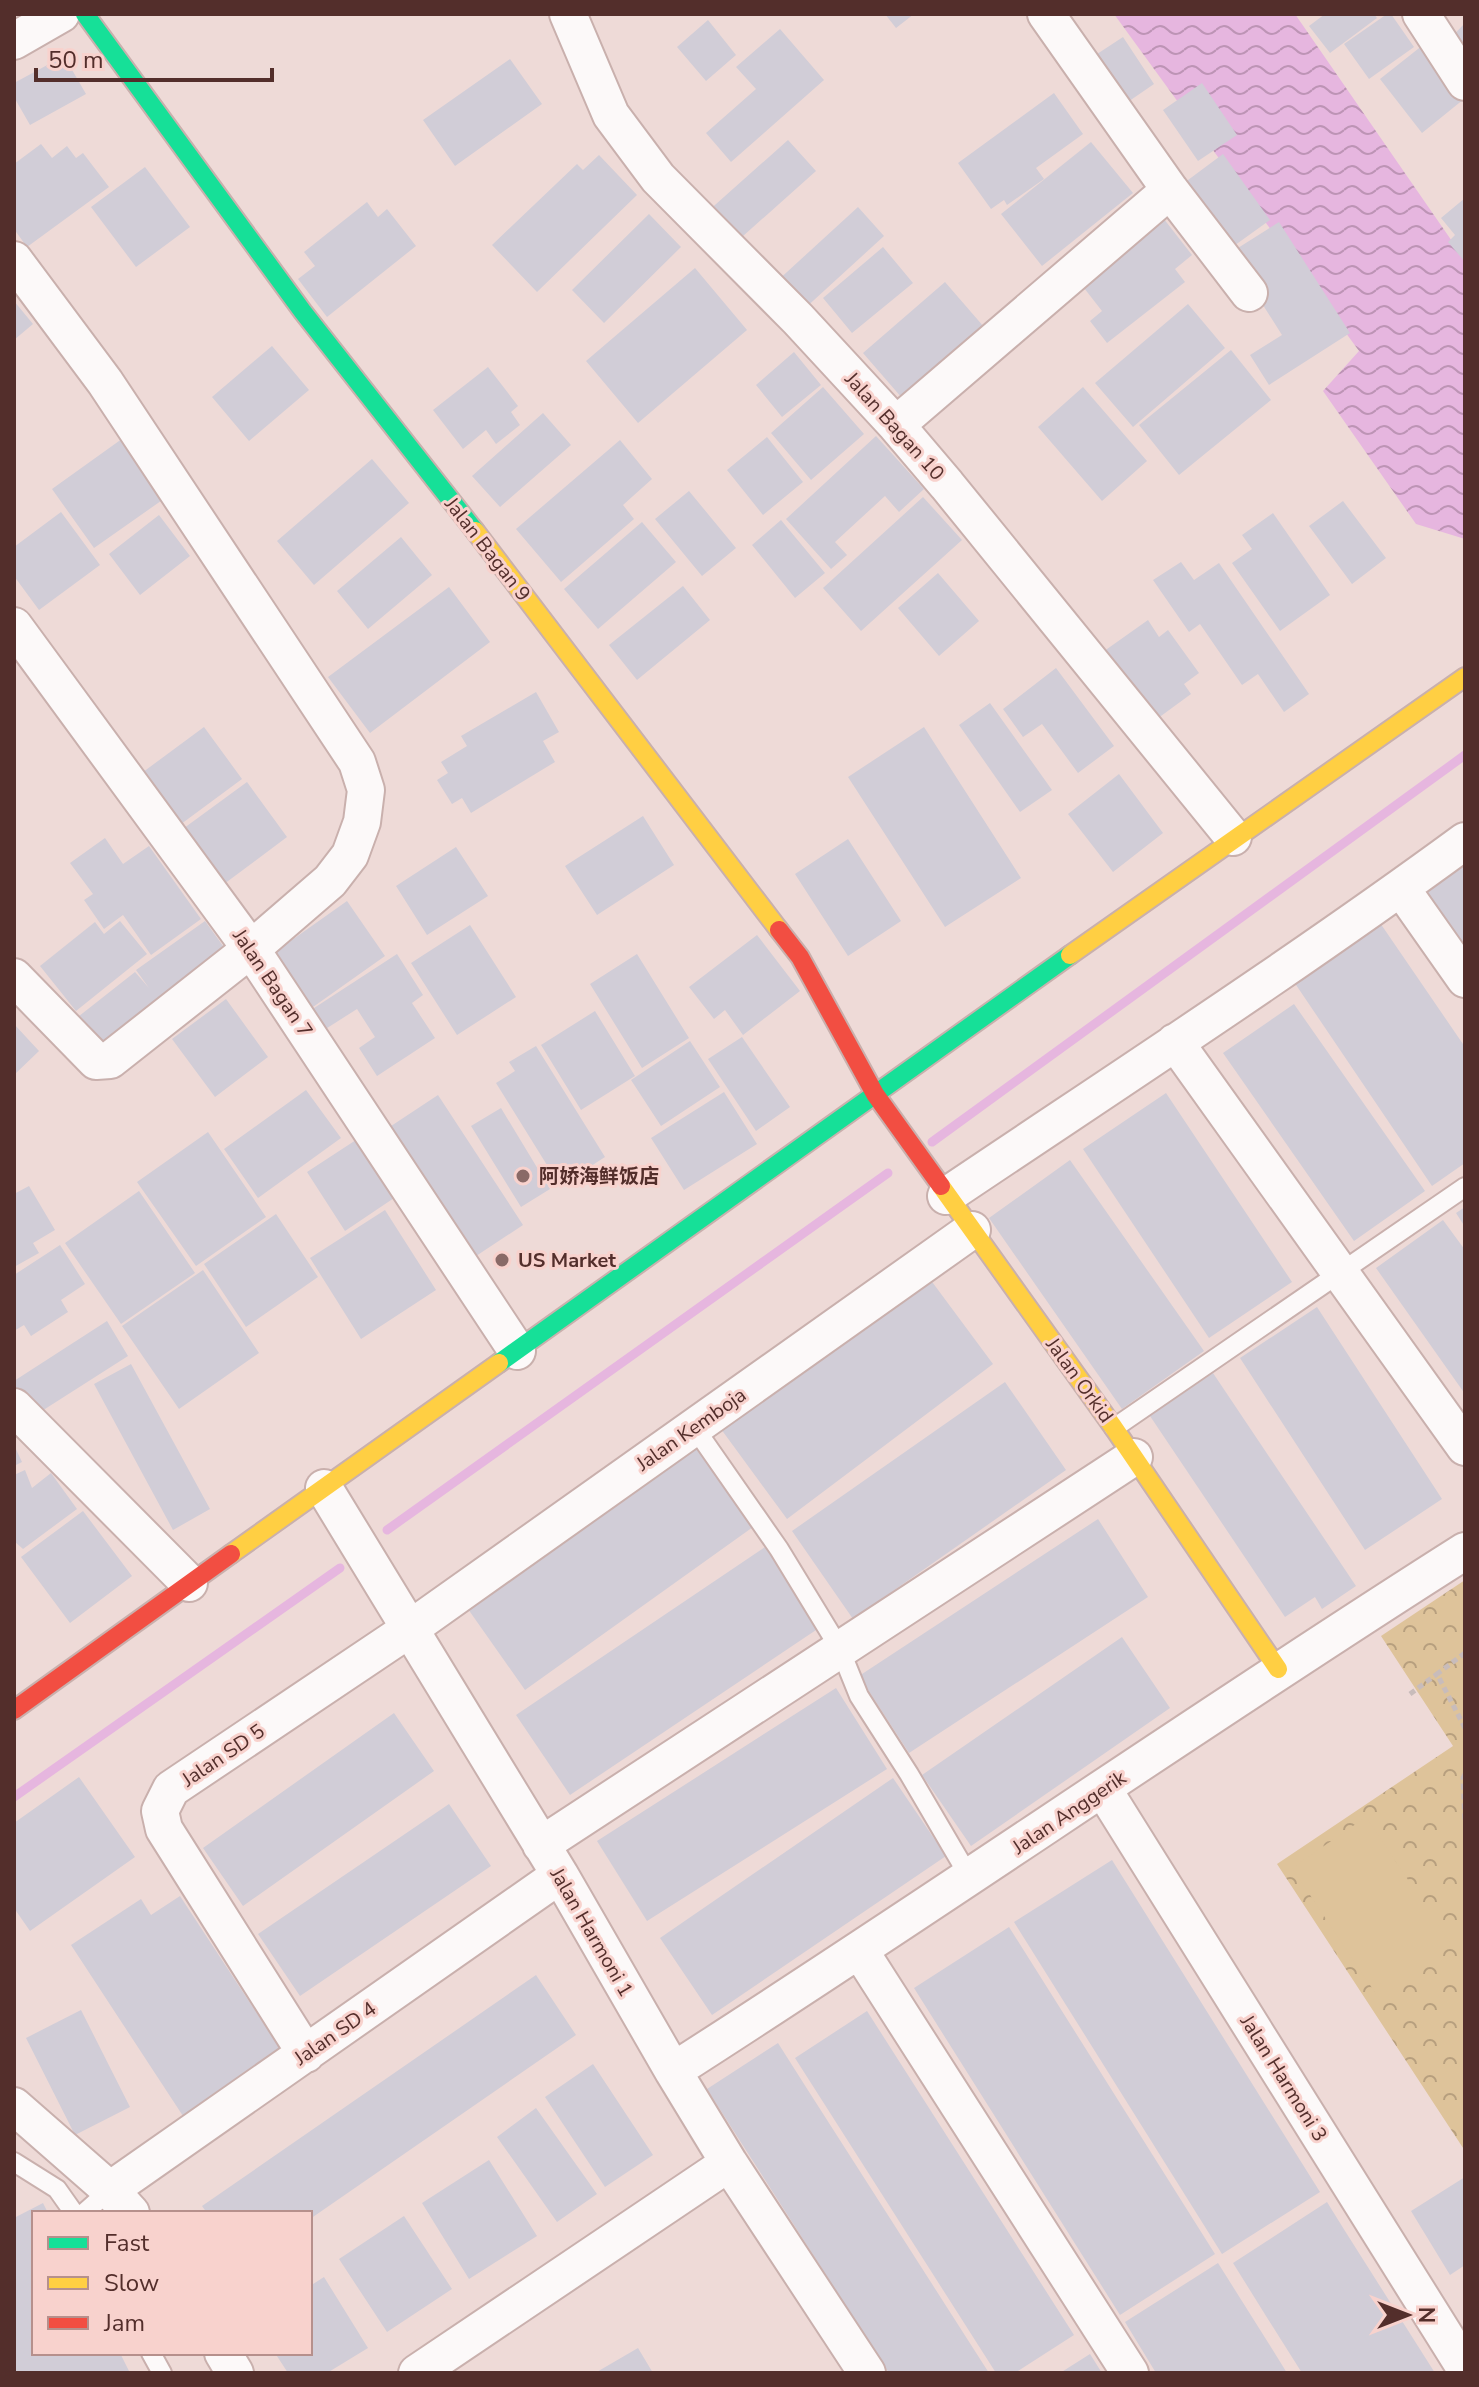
<svg xmlns="http://www.w3.org/2000/svg" width="1479" height="2387" viewBox="0 0 1479 2387" font-family="'Nunito Sans','Noto Sans SC',sans-serif">
  <style>
    .forest { fill: url(#forest-crowns) }
    .garden { fill: #dec39a }
    .water { fill: url(#water-waves) }
    .lines { fill: none; stroke-linecap: round; stroke-linejoin: round }
    .stream { stroke: #e6b6df; stroke-width: 9 }
    .building { fill: #d1cdd7 }
    .lane-casing { stroke: #c9b0ad; stroke-width: 22 }
    .street-casing { stroke: #c9b0ad; stroke-width: 40 }
    .fast-casing { stroke: #c9b0ad; stroke-width: 22 }
    .slow-casing { stroke: #c9b0ad; stroke-width: 22 }
    .jam-casing { stroke: #c9b0ad; stroke-width: 22 }
    .path { stroke: #c8bcbb; stroke-width: 5; stroke-dasharray: 6 4; stroke-linecap: butt }
    .lane { stroke: #fcf9f9; stroke-width: 18 }
    .street { stroke: #fcf9f9; stroke-width: 36 }
    .fast { stroke: #16e098; stroke-width: 18 }
    .slow { stroke: #ffcf43; stroke-width: 18 }
    .jam { stroke: #f24e42; stroke-width: 18 }
    .poi-dot { fill: #896a67; stroke: #f8d2cd; stroke-width: 3 }
    .labels { text-anchor: middle; stroke-width: 6; stroke-linejoin: round; paint-order: stroke }
    .street-label { font-size: 20px; fill: #532e2b; stroke: #f8d2cd }
    .poi-label { font-size: 20px; font-weight: bold; fill: #532e2b; stroke: #f8d2cd; text-anchor: start }
  </style>
  <defs>
    <pattern id="forest-crowns" width="20" height="18" patternUnits="userSpaceOnUse" patternTransform="scale(2)"><rect width="20" height="18" fill="#dec39a"/><path d="M2 6a3 3 0 1 1 6 0M12 15a3 3 0 1 1 6 0" fill="none" stroke="#b79f7e"/></pattern>
    <pattern id="water-waves" width="16" height="10" patternUnits="userSpaceOnUse" patternTransform="scale(2)"><rect width="16" height="10" fill="#e6b6df"/><path d="M0 5q4-4 8 0t8 0" fill="none" stroke="#bd94b5"/></pattern>
  </defs>
  <rect width="100%" height="100%" fill="#eedad7"/>
  <path class="forest" d="M1465,1580V2151L1277,1864L1453,1746L1381,1636Z"/>
  <path class="garden" d="M1366,1817L1451,1944L1376,1994L1292,1868Z"/>
  <path class="water" d="M1114,14H1295L1465,260V539L1416,524L1323,391L1359,351Z"/>
  <g class="lines">
    <path class="stream" d="M932,1142L1465,755
      M387,1530L888,1173
      M14,1797L340,1568"/>
  </g>
  <path class="building" d="M885,14H914L896,28Z
    M1325,14H1374L1377,18L1330,53L1309,26Z
    M1387,14H1391L1414,47L1369,79L1344,44Z
    M708,20L736,55L706,81L677,47Z
    M1465,23V69L1442,47Z
    M780,29L824,80L731,162L706,133L756,89L736,67Z
    M1123,37L1154,84L1122,106L1091,58Z
    M1423,45L1464,99L1422,133L1380,79Z
    M64,56L86,94L30,125L14,97V83Z
    M510,59L542,104L455,166L423,120Z
    M1202,83L1237,135L1198,161L1163,110Z
    M1054,93L1083,134L1036,168L1044,179L1007,205L1004,200L991,209L958,163Z
    M788,140L816,171L733,245L706,213Z
    M1091,142L1133,193L1042,266L1001,214Z
    M41,144L52,158L67,146L76,158L83,153L109,187L27,247L14,229V164Z
    M1223,154L1270,220L1231,248L1184,183Z
    M599,155L637,195L537,292L492,245L577,164L583,170Z
    M145,167L190,227L136,267L91,207Z
    M1465,198V262L1448,242L1455,235L1441,218Z
    M367,202L378,217L387,209L416,246L327,317L298,279L315,266L304,252Z
    M858,207L884,236L802,311L775,283Z
    M649,214L681,247L604,323L572,290Z
    M1160,214L1192,255L1175,269L1185,282L1107,343L1090,321L1102,311L1077,279Z
    M1279,222L1350,333L1269,385L1250,355L1282,335L1230,253Z
    M883,247L913,283L852,333L823,298Z
    M695,268L747,330L638,423L586,361Z
    M945,282L984,327L902,398L863,353Z
    M14,301L33,324L14,340Z
    M1188,304L1225,348L1133,427L1095,383Z
    M272,346L309,390L249,441L212,397Z
    M1231,350L1271,400L1179,475L1139,425Z
    M794,352L821,385L782,417L756,385Z
    M488,367L518,406L511,412L520,425L496,444L486,430L463,449L433,410Z
    M823,387L864,434L811,480L771,433Z
    M1083,387L1147,461L1102,501L1038,427Z
    M543,413L571,445L500,507L472,476Z
    M126,436L168,496L94,548L52,489Z
    M876,436L924,489L899,512L885,496L835,542L847,555L831,569L786,519Z
    M767,437L803,482L763,515L727,470Z
    M620,440L652,479L623,505L634,519L561,582L516,529Z
    M372,459L409,503L314,585L277,541Z
    M689,491L736,548L702,576L655,519Z
    M923,497L962,540L861,631L823,588Z
    M1343,501L1386,558L1352,584L1309,526Z
    M61,512L100,565L39,610L14,576V547Z
    M1273,513L1330,595L1280,631L1232,563L1252,549L1242,535Z
    M159,515L190,556L140,595L109,554Z
    M781,520L825,573L795,598L752,545Z
    M642,522L676,562L598,629L564,589Z
    M401,537L432,575L368,629L337,591Z
    M1181,562L1194,580L1219,563L1309,694L1284,712L1258,674L1242,685L1200,624L1189,632L1153,580Z
    M938,573L979,621L939,656L898,608Z
    M683,586L710,620L637,680L609,645Z
    M449,587L490,642L370,733L328,677Z
    M1148,620L1159,637L1168,630L1199,673L1184,684L1191,694L1150,724L1100,654Z
    M1056,668L1114,746L1078,773L1042,724L1023,737L1003,709Z
    M536,692L559,732L543,741L555,762L471,813L462,798L452,804L437,780L448,773L441,762L467,746L461,736Z
    M990,703L1052,790L1020,812L959,725Z
    M204,727L242,779L173,830L135,778Z
    M924,727L1021,878L945,927L848,777Z
    M1119,774L1163,833L1113,872L1068,814Z
    M247,782L287,837L220,887L180,831Z
    M643,816L674,865L597,915L565,866Z
    M105,838L123,864L149,846L201,919L151,955L123,915L104,929L84,900L93,894L70,863Z
    M848,839L901,921L848,956L795,874Z
    M456,847L488,896L427,935L396,886Z
    M1465,859V947L1424,889Z
    M347,901L385,956L313,1007L275,952Z
    M1376,917L1465,1047V1163L1432,1186L1290,976Z
    M120,921L147,954L76,1011L40,966L95,922L104,934Z
    M205,921L226,950L156,1000L161,1006L95,1058L69,1024L135,972L149,988L136,970Z
    M470,925L516,997L457,1035L411,963Z
    M757,935L800,991L743,1035L725,1010L714,1019L689,987Z
    M397,954L423,995L412,1003L435,1038L377,1076L359,1048L375,1037L357,1009L324,1030L311,1010Z
    M637,954L689,1038L642,1068L590,984Z
    M226,999L268,1057L215,1097L172,1039Z
    M1294,1004L1425,1191L1354,1241L1223,1053Z
    M595,1011L635,1076L581,1110L541,1045Z
    M14,1024L39,1051L14,1075Z
    M742,1037L790,1107L756,1131L708,1059Z
    M690,1041L720,1087L661,1126L631,1080Z
    M536,1046L605,1157L560,1186L496,1083L515,1071L509,1062Z
    M306,1090L341,1138L258,1198L224,1149Z
    M724,1092L757,1144L684,1190L651,1138Z
    M1166,1093L1292,1282L1209,1338L1083,1149Z
    M438,1095L523,1225L464,1264L379,1134Z
    M501,1108L550,1189L521,1207L471,1126Z
    M208,1132L266,1217L196,1266L137,1182Z
    M359,1138L397,1196L345,1231L307,1172Z
    M1070,1160L1204,1351L1122,1409L989,1218Z
    M29,1186L55,1230L33,1243L39,1253L14,1267V1194Z
    M139,1191L195,1273L121,1324L65,1243Z
    M1465,1207V1227L1456,1213Z
    M385,1210L436,1290L361,1339L310,1258Z
    M276,1214L318,1277L246,1327L204,1264Z
    M1443,1220L1465,1250V1394L1376,1268Z
    M60,1245L85,1284L61,1300L68,1312L31,1336L24,1325L14,1331V1275Z
    M203,1270L259,1353L179,1409L122,1326Z
    M927,1275L993,1364L787,1519L721,1429Z
    M1317,1307L1442,1499L1365,1550L1240,1358Z
    M107,1321L128,1356L34,1416L14,1385V1381Z
    M131,1364L210,1509L173,1530L94,1384Z
    M1213,1373L1356,1586L1322,1609L1315,1597L1285,1617L1150,1416Z
    M1005,1382L1066,1470L853,1619L792,1531Z
    M14,1445L22,1462L14,1466Z
    M696,1446L753,1527L525,1690L468,1609Z
    M25,1470L32,1488L51,1473L77,1509L23,1549L14,1541V1475Z
    M83,1511L132,1576L70,1623L21,1557Z
    M1098,1519L1148,1597L909,1753L859,1676Z
    M771,1543L825,1624L570,1795L516,1715Z
    M1122,1637L1170,1708L971,1846L922,1775Z
    M836,1688L887,1769L647,1921L597,1841Z
    M394,1713L434,1771L243,1906L203,1848Z
    M79,1777L135,1857L30,1931L14,1908V1823Z
    M893,1778L946,1856L712,2015L660,1938Z
    M449,1804L491,1866L300,1996L258,1934Z
    M1112,1860L1320,2192L1222,2254L1014,1922Z
    M180,1896L281,2050L183,2116L71,1945L141,1899L151,1915Z
    M1009,1927L1215,2254L1120,2315L914,1988Z
    M536,1975L576,2035L310,2219V2213H207L202,2206Z
    M81,2010L130,2107L75,2135L26,2038Z
    M867,2011L1074,2335L1015,2373H996L795,2058Z
    M778,2043L804,2084L989,2373H889L733,2130L707,2089Z
    M593,2064L653,2155L605,2187L545,2097Z
    M536,2108L597,2194L557,2222L497,2137Z
    M489,2160L537,2236L469,2279L422,2203Z
    M1465,2177V2265L1450,2275L1411,2211Z
    M1327,2202L1345,2231L1435,2373H1302L1266,2316L1233,2263Z
    M43,2203L48,2213H34V2353H120L130,2373H14V2218Z
    M404,2216L452,2289L387,2332L339,2259Z
    M1218,2263L1269,2344L1287,2373H1156L1125,2322Z
    M324,2277L368,2348L327,2373H288L275,2353H310V2286Z
    M638,2348L653,2373H595Z
    M1090,2354L1102,2373H1060Z"/>
  <g class="lines">
    <g class="lane-casing">
      <path id="lane" d="M694,1427L779,1549L840,1649L859,1696L909,1774L970,1878
        M1114,1428L1465,1187
        M14,2162L57,2189L74,2213
        M84,2213L110,2190
        M151,2353L162,2373"/>
    </g>
    <g class="street-casing">
      <path id="street" d="M568,14L611,115L658,178L798,319L896,425L947,485L1233,837
        M1046,14L1170,190L1249,293
        M1421,14L1465,82
        M14,41L61,14
        M14,260L105,382L357,762L366,790L362,822L350,855L330,881L251,949L110,1060L96,1061L14,977
        M896,425L1170,190
        M14,626L251,949L517,1351
        M1401,888L1465,979
        M1175,1042L1465,1447
        M946,1196C1120,1079 1296,965 1465,841
        M14,1407L189,1583
        M324,1488L560,1875L673,2071L729,2163L867,2373
        M1103,1789L1465,2368
        M541,1845L1134,1457
        M860,1951L1130,2373
        M306,2054L164,1829L160,1811L171,1789L411,1628L972,1230
        M673,2071C939,1901 1198,1720 1465,1551
        M14,2106L110,2190L131,2213
        M110,2190L560,1875
        M223,2353L235,2373
        M417,2373L729,2163"/>
    </g>
    <g class="fast-casing">
      <path id="fast" d="M85,14L303,312L475,531
        M499,1363L1070,955"/>
    </g>
    <g class="slow-casing">
      <path id="slow" d="M475,531L779,930
        M1070,955L1465,677
        M941,1186L1114,1428L1278,1669
        M231,1554L499,1363"/>
    </g>
    <g class="jam-casing">
      <path id="jam" d="M779,930L800,957L875,1094L941,1186
        M14,1710L231,1554"/>
    </g>
    <path class="path" d="M1465,1653L1437,1674L1465,1728
      M1410,1694L1437,1674
      M1465,1774L1463,1778L1465,1822"/>
    <use href="#lane" class="lane"/>
    <use href="#street" class="street"/>
    <use href="#fast" class="fast"/>
    <use href="#slow" class="slow"/>
    <use href="#jam" class="jam"/>
  </g>
  <g class="poi-dot">
    <circle cx="523" cy="1176" r="8"/>
    <circle cx="502" cy="1260" r="8"/>
  </g>
  <g class="labels">
    <g class="street-label">
      <text transform="translate(895 426) rotate(48)" y="7">Jalan Bagan 10</text>
      <text transform="translate(488 549) rotate(52)" y="7">Jalan Bagan 9</text>
      <text transform="translate(273 983) rotate(56)" y="7">Jalan Bagan 7</text>
      <text transform="translate(1080 1380) rotate(54)" y="7">Jalan Orkid</text>
      <text transform="translate(691 1429) rotate(-35)" y="7">Jalan Kemboja</text>
      <text transform="translate(223 1755) rotate(-34)" y="7">Jalan SD 5</text>
      <text transform="translate(1069 1812) rotate(-34)" y="7">Jalan Anggerik</text>
      <text transform="translate(592 1932) rotate(60)" y="7">Jalan Harmoni 1</text>
      <text transform="translate(335 2033) rotate(-35)" y="7">Jalan SD 4</text>
      <text transform="translate(1284 2078) rotate(58)" y="7">Jalan Harmoni 3</text>
    </g>
    <g class="poi-label">
      <text x="539" y="1183">阿娇海鲜饭店</text>
      <text x="518" y="1267">US Market</text>
    </g>
  </g>
  <rect width="1479" height="2387" fill="none" stroke="#532e2b" stroke-width="32"/>
  <rect x="32" y="2211" width="280" height="144" fill="#f8d2cd" stroke="#b6908c" stroke-width="2"/>
  <rect x="48" y="2237" width="40" height="12" fill="#16e098" stroke="#b6908c" stroke-width="2"/>
  <text x="104" y="2251" font-size="24" fill="#532e2b">Fast</text>
  <rect x="48" y="2277" width="40" height="12" fill="#ffcf43" stroke="#b6908c" stroke-width="2"/>
  <text x="104" y="2291" font-size="24" fill="#532e2b">Slow</text>
  <rect x="48" y="2317" width="40" height="12" fill="#f24e42" stroke="#b6908c" stroke-width="2"/>
  <text x="104" y="2331" font-size="24" fill="#532e2b">Jam</text>
  <g transform="translate(1407 2315) rotate(90)" stroke="#f8d2cd" stroke-width="6" paint-order="stroke">
  <path d="M0-6L14 30L0 20L-14 30Z" fill="#532e2b"/>
  <text y="-12" font-size="22" font-weight="bold" text-anchor="middle" fill="#532e2b">N</text>
  </g>
  <path d="M36 68v12h236v-12" fill="none" stroke="#532e2b" stroke-width="4"/>
  <text x="48" y="68" font-size="24" fill="#532e2b" stroke="#f8d2cd" stroke-width="6" paint-order="stroke">50 m</text>
</svg>
